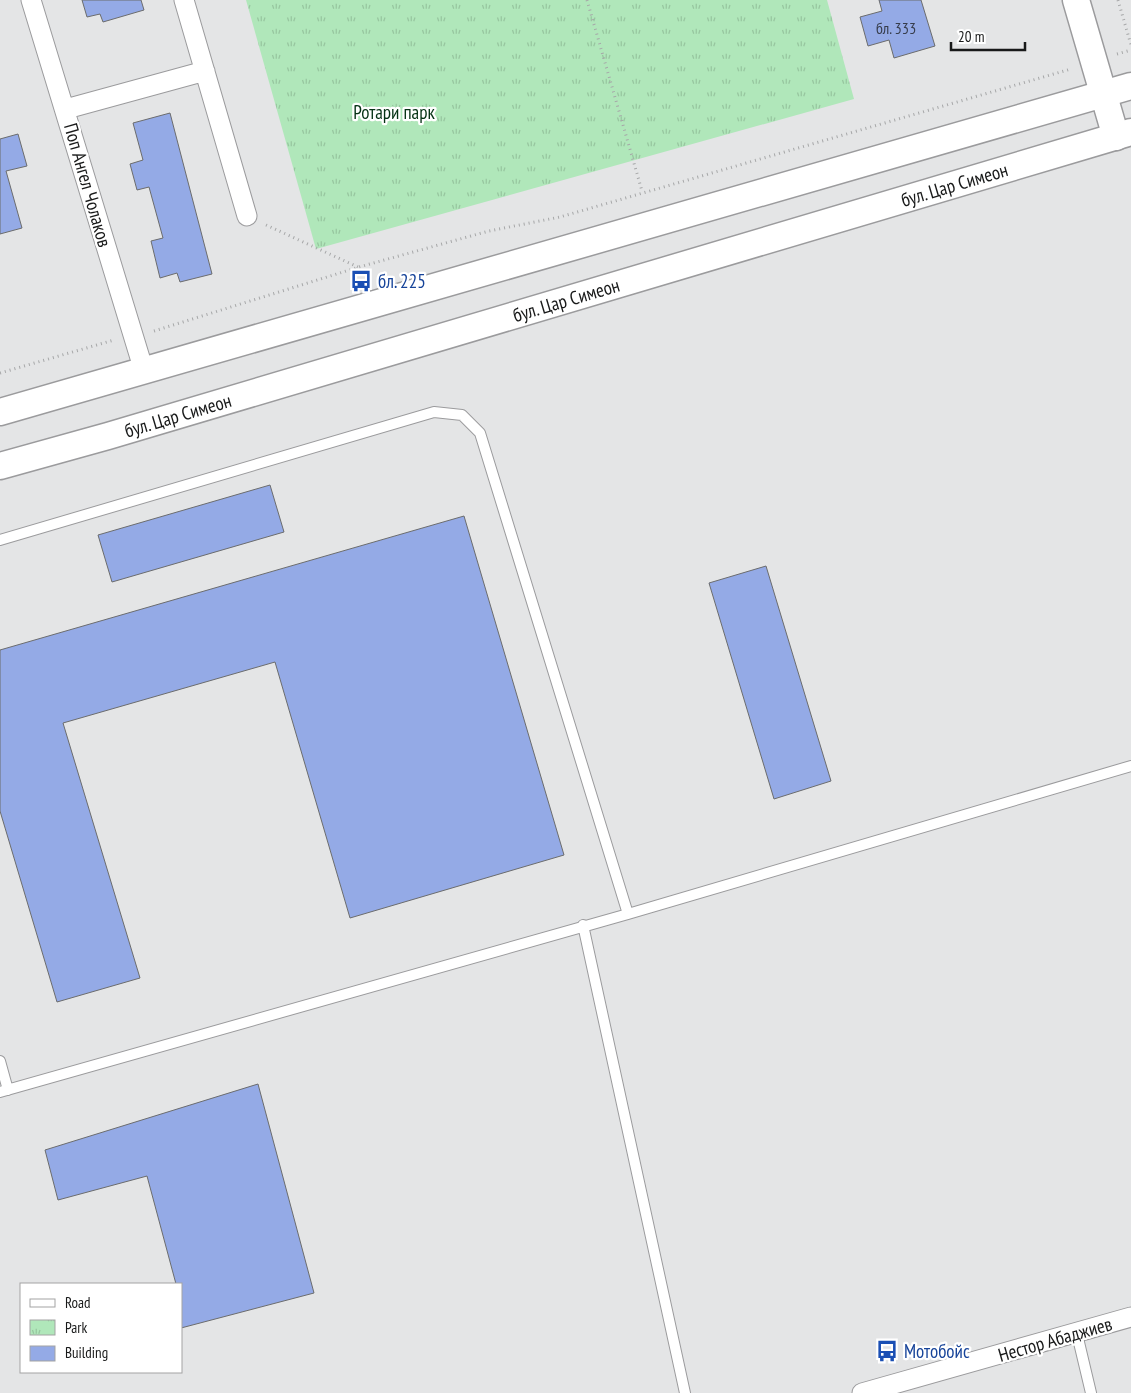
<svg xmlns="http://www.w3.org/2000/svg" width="1131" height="1393" viewBox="0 0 1131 1393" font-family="'PT Sans Narrow',sans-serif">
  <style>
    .park { fill: url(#park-tufts) }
    .building { fill: #94aae6; stroke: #6b6c6d }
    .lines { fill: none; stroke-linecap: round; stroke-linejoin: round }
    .lane-casing { stroke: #9b9b9d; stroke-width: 12 }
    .street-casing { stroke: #9b9b9d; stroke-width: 21 }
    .secondary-casing { stroke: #9b9b9d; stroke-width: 29 }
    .path { stroke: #a6a7a8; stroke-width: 3; stroke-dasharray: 1 4; stroke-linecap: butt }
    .lane { stroke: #fff; stroke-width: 10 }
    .street { stroke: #fff; stroke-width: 19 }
    .secondary { stroke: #fff; stroke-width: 26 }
    .labels { text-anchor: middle; stroke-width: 4.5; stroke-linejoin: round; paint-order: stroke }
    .number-label { font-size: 16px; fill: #373d4c }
    .park-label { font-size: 19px; fill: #053214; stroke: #fff }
    .street-label { font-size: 19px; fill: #181919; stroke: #fff }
    .transit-label { font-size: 19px; fill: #164399; stroke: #fff; text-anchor: start }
  </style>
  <defs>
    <pattern id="park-tufts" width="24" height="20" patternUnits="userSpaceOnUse" patternTransform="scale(1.25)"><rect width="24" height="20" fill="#b0e7ba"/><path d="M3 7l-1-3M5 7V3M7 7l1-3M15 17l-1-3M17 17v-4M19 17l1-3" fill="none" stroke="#97c69f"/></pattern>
  </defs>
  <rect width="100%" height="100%" fill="#e4e5e6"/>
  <path class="park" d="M246,0H827L854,99L316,249Z"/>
  <path class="building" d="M82,0H141L144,10L103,22L100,14L87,17Z
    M879,0H921L935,46L894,58L889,40L868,46L860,17L882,11Z
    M170,113L212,274L180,282L177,273L160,278L151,241L163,238L149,187L137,190L130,164L143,160L133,123Z
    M18,134L27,166L6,171L22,228L0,234V139Z
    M270,485L284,532L112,582L98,535Z
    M464,516L564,855L350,918L275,662L63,723L140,978L57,1002L0,811V650Z
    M766,566L831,781L774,799L709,583Z
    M258,1084L314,1293L181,1328V1284H176L147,1176L58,1200L45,1150Z"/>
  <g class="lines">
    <g class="lane-casing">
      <path id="lane" d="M0,540L434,412L462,415L480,433L628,914
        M583,925L685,1393
        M0,1061L8,1090
        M0,1092L628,914L1131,766
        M1077,1334L1091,1393"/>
    </g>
    <g class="street-casing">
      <path id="street" d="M31,0L144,371
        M184,0L247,216
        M66,109L205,71
        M862,1393L1131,1317"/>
    </g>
    <g class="secondary-casing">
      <g id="secondary">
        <path d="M1076,0L1116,137"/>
        <path d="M0,412L1131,86"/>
        <path id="s1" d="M0,466L108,436L1131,132"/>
      </g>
    </g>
    <path class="path" d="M587,0L642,191
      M1118,0L1131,45
      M1117,54L1131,50
      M266,225L358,267
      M154,331L359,267L489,231L560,217L1071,69
      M0,373L114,340"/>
    <use href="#lane" class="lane"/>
    <use href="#street" class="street"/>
    <use href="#secondary" class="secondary"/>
  </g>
  <defs>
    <g id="bus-bare" transform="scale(1.725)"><path d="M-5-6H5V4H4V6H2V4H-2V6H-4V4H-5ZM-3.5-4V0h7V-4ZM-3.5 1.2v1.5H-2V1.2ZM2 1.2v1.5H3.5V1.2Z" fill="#1a4fb4" stroke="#fff" stroke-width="2.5" paint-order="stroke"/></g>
  </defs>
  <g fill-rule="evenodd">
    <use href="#bus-bare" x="361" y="281"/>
    <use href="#bus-bare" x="887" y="1351"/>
  </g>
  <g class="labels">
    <g class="number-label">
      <text x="896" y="34">бл. 333</text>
    </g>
    <g class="park-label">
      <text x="394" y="119">Ротари парк</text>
    </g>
    <g class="street-label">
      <text transform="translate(88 185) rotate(74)" y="7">Поп Ангел Чолаков</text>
      <text dy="7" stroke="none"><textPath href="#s1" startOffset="995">бул. Цар Симеон</textPath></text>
      <text dy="7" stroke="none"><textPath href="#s1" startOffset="590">бул. Цар Симеон</textPath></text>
      <text dy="7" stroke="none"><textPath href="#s1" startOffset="185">бул. Цар Симеон</textPath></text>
      <text transform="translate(1055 1339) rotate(-16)" y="7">Нестор Абаджиев</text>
    </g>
    <g class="transit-label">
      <text x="378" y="288">бл. 225</text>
      <text x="904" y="1358">Мотобойс</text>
    </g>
  </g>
  <rect x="20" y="1283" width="162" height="90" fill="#ffffff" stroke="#a3a3a3"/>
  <rect x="30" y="1299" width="25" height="8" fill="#ffffff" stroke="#a3a3a3"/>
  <text x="65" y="1308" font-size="15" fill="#181919">Road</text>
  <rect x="30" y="1320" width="25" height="15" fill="url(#park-tufts)" stroke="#a3a3a3"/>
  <text x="65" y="1333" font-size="15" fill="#181919">Park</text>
  <rect x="30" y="1346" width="25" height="15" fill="#94aae6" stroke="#a3a3a3"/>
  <text x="65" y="1358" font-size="15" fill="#181919">Building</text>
  <path d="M951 42v8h74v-8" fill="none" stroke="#181919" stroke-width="2.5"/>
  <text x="958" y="42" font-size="15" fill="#181919" stroke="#ffffff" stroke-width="4" paint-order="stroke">20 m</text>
</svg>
